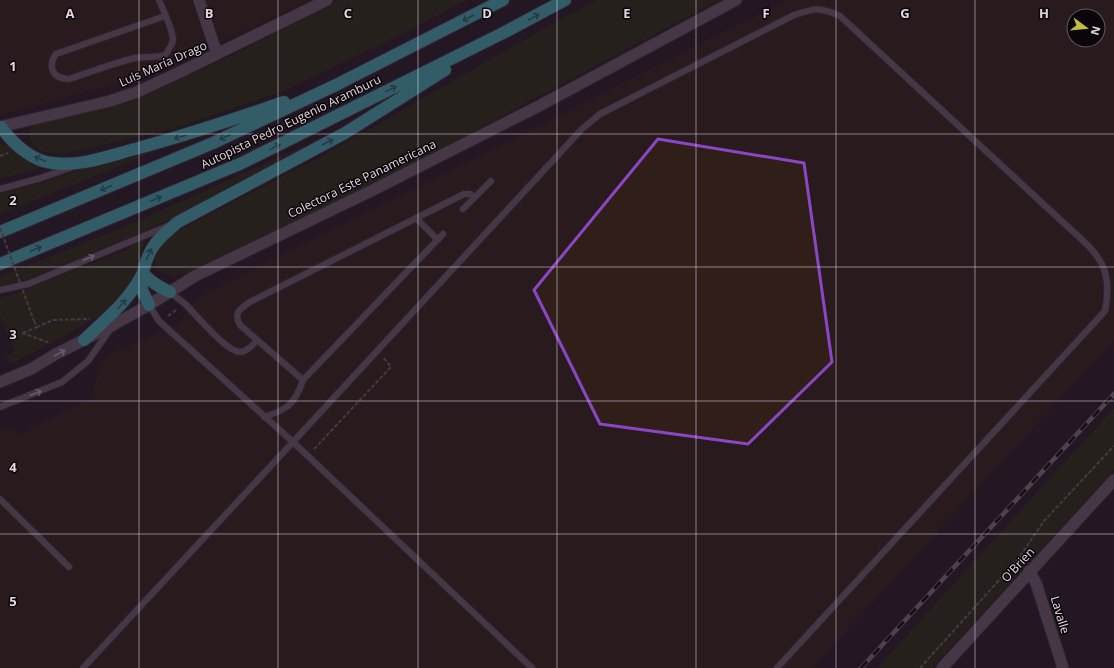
<svg xmlns="http://www.w3.org/2000/svg" width="1114" height="668" viewBox="0 0 1114 668" font-family="'Open Sans',sans-serif">
  <style>
    .industrial { fill: #301e18; fill-rule: evenodd }
    .green { fill: #262a13 }
    .lines { fill: none; stroke-linecap: round; stroke-linejoin: round }
    .service-casing { stroke: #3c323c; stroke-width: 8 }
    .minor-casing { stroke: #3c323c; stroke-width: 13 }
    .tertiary-casing { stroke: #3c323c; stroke-width: 13 }
    .motorway-casing { stroke: #3c323c; stroke-width: 14 }
    .path { stroke: #6d616c; stroke-width: 2; stroke-dasharray: 4 2; stroke-linecap: butt }
    .service { stroke: #705e6f; stroke-width: 6 }
    .minor { stroke: #705e6f; stroke-width: 11 }
    .tertiary { stroke: #705e6f; stroke-width: 11 }
    .motorway { stroke: #43b2bb; stroke-width: 12 }
    .rail-casing { stroke: #827782; stroke-width: 4.5 }
    .rail { stroke: #0a050a; stroke-width: 3; stroke-dasharray: 9; stroke-linecap: butt }
    .path-bridge { stroke: #6d616c; stroke-width: 2; stroke-dasharray: 4 2; stroke-linecap: butt }
    .oneway { stroke: #29646b }
    .oneway2 { stroke: #baadb9 }
    .marked { fill: none; stroke: #8a46c4; stroke-width: 3; stroke-linejoin: round }
    .grid { fill: none; stroke: #e2d8e1; stroke-width: 1; stroke-opacity: 0.55 }
    .labels { text-anchor: middle; stroke-width: 3; stroke-linejoin: round; paint-order: stroke }
    .street-label { font-size: 12px; fill: #e2d8e1; stroke: #0a050a }
    .grid-label { font-size: 13px; text-anchor: middle; font-weight: bold; fill: #e2d8e1; stroke: #0a050a; stroke-width: 3; stroke-linejoin: round; paint-order: stroke }
  </style>
  <rect width="100%" height="100%" fill="#241724"/>
  <path class="industrial" d="M0,0H310L227,39L139,78L0,115Z
    M787,0H1114V340L812,668H0V426L22,434L91,398L101,364L109,354L177,325L198,298ZM1074,16H1098V40H1074Z"/>
  <path class="green" d="M339,0H467L396,37L281,92L175,128L63,154C46,154 27,150 30,129L39,123L128,103L231,56Z
    M597,0H719L400,171L192,271C174,278 173,278 156,269C153,251 159,247 170,235L326,154L550,25Z
    M0,144L5,145L44,167L0,179Z
    M308,144L233,187L182,214L138,234L25,280L0,285V277L136,222Z
    M162,147L123,165L0,214V193L54,179L109,160Z
    M145,239C141,255 137,271 129,286C117,307 100,315 80,327C57,341 34,352 9,364L6,356L15,352L0,316V298L19,292L119,253Z
    M1114,408V470L932,668H877Z"/>
  <g class="lines">
    <g class="service-casing">
      <path id="service" d="M159,0C163,10 173,30 173,40C172,45 168,51 165,55C155,58 145,56 135,58C113,63 91,72 69,79C53,79 47,67 56,54L165,16
        M0,189L41,178L72,167
        M463,209L491,181
        M416,218L438,240
        M0,290L28,284L168,226
        M170,292C174,296 179,299 184,303C196,314 225,351 240,352C247,352 253,345 257,340
        M149,305L159,321L293,442L532,668
        M303,380L240,325C233,313 240,309 250,302L464,194H470L475,197
        M0,407L62,382L88,361L111,328
        M264,417C287,410 295,404 303,380L443,234
        M0,499L69,567
        M83,668L293,442L582,129L600,114L794,15C815,8 820,7 840,16L1067,226C1097,253 1114,266 1105,311L777,668"/>
    </g>
    <g class="minor-casing">
      <path id="minor" d="M199,0L217,54
        M1029,571L1036,583L1063,668
        M942,668L1114,480"/>
    </g>
    <g class="tertiary-casing">
      <path id="tertiary" d="M0,127L110,101L137,92L180,72L327,0
        M0,382L31,369L56,354L113,325L149,305L195,276L371,191L539,106L736,0"/>
    </g>
    <g class="motorway-casing">
      <path id="motorway" d="M1,127C12,143 32,161 52,163C81,167 108,156 135,149C186,135 235,119 284,102
        M0,232L213,143L336,85L503,0
        M0,264L242,163L503,33L565,0
        M149,305C147,300 144,295 142,290C141,284 142,278 143,272C149,246 159,238 178,222L345,133L445,70
        M84,340C107,318 128,302 143,273C150,282 159,287 170,292"/>
    </g>
    <path class="path" d="M0,156L8,153
      M168,316L176,310
      M34,321L37,327L53,320L90,319
      M22,333L50,343
      M23,333L37,327
      M314,449L391,367L383,357
      M920,668L1018,559L1044,521L1114,446"/>
    <use href="#service" class="service"/>
    <use href="#minor" class="minor"/>
    <use href="#tertiary" class="tertiary"/>
    <use href="#motorway" class="motorway"/>
    <g class="rail-casing">
      <path id="rail" d="M861,668L1114,394"/>
    </g>
    <use href="#rail" class="rail"/>
    <path class="path-bridge" d="M0,228L34,321"/>
  </g>
  <defs><path id="oneway-shaft" d="M-6 0H5M1.5-3L5.5 0L1.5 3" fill="none" stroke-width="1.6" stroke-linecap="round" stroke-linejoin="round"/></defs>
  <g class="oneway">
    <use href="#oneway-shaft" transform="translate(534 17) rotate(-28)"/>
    <use href="#oneway-shaft" transform="translate(468 18) rotate(153)"/>
    <use href="#oneway-shaft" transform="translate(391 89) rotate(-26)"/>
    <use href="#oneway-shaft" transform="translate(180 137) rotate(165)"/>
    <use href="#oneway-shaft" transform="translate(225 137) rotate(155)"/>
    <use href="#oneway-shaft" transform="translate(328 142) rotate(-28)"/>
    <use href="#oneway-shaft" transform="translate(275 147) rotate(-26)"/>
    <use href="#oneway-shaft" transform="translate(40 159) rotate(-157)"/>
    <use href="#oneway-shaft" transform="translate(106 188) rotate(157)"/>
    <use href="#oneway-shaft" transform="translate(156 199) rotate(-23)"/>
    <use href="#oneway-shaft" transform="translate(36 249) rotate(-23)"/>
    <use href="#oneway-shaft" transform="translate(149 254) rotate(-66)"/>
    <use href="#oneway-shaft" transform="translate(122 304) rotate(-48)"/>
  </g>
  <g class="oneway2">
    <use href="#oneway-shaft" transform="translate(89 258) rotate(-23)"/>
    <use href="#oneway-shaft" transform="translate(60 353) rotate(-28)"/>
    <use href="#oneway-shaft" transform="translate(36 393) rotate(-22)"/>
  </g>
  <path d="M0 0H1114V668H0ZM658,139L804,163L832,362L748,444L600,424L534,290Z" fill="#241724" fill-opacity=".55" fill-rule="evenodd"/>
  <path class="marked" d="M658,139L804,163L832,362L748,444L600,424L534,290Z"/>
  <path class="grid" d="M139,0V668M278,0V668M418,0V668M557,0V668M696,0V668M836,0V668M975,0V668M0,134H1114M0,267H1114M0,401H1114M0,534H1114"/>
  <g class="labels">
    <g class="street-label">
      <text transform="translate(163 64) rotate(-24)" y="4">Luis María Drago</text>
      <text transform="translate(291 122) rotate(-26)" y="4">Autopista Pedro Eugenio Aramburu</text>
      <text transform="translate(362 179) rotate(-26)" y="4">Colectora Este Panamericana</text>
      <text transform="translate(1018 565) rotate(-47)" y="4">O'Brien</text>
      <text transform="translate(1060 615) rotate(73)" y="4">Lavalle</text>
    </g>
  </g>
  <g class="grid-label">
    <text x="70" y="18">A</text>
    <text x="209" y="18">B</text>
    <text x="348" y="18">C</text>
    <text x="487" y="18">D</text>
    <text x="627" y="18">E</text>
    <text x="766" y="18">F</text>
    <text x="905" y="18">G</text>
    <text x="1044" y="18">H</text>
    <text x="13" y="71">1</text>
    <text x="13" y="205">2</text>
    <text x="13" y="339">3</text>
    <text x="13" y="472">4</text>
    <text x="13" y="606">5</text>
  </g>
  <g transform="translate(1086 28) rotate(106)"><circle r="19" fill="#0a050a" stroke="#605960"/>
  <path d="M0-3L7 15L0 10L-7 15Z" fill="#c2bd3f"/>
  <text y="-6" font-size="11" font-weight="bold" text-anchor="middle" fill="#e2d8e1">N</text>
  </g>
</svg>
